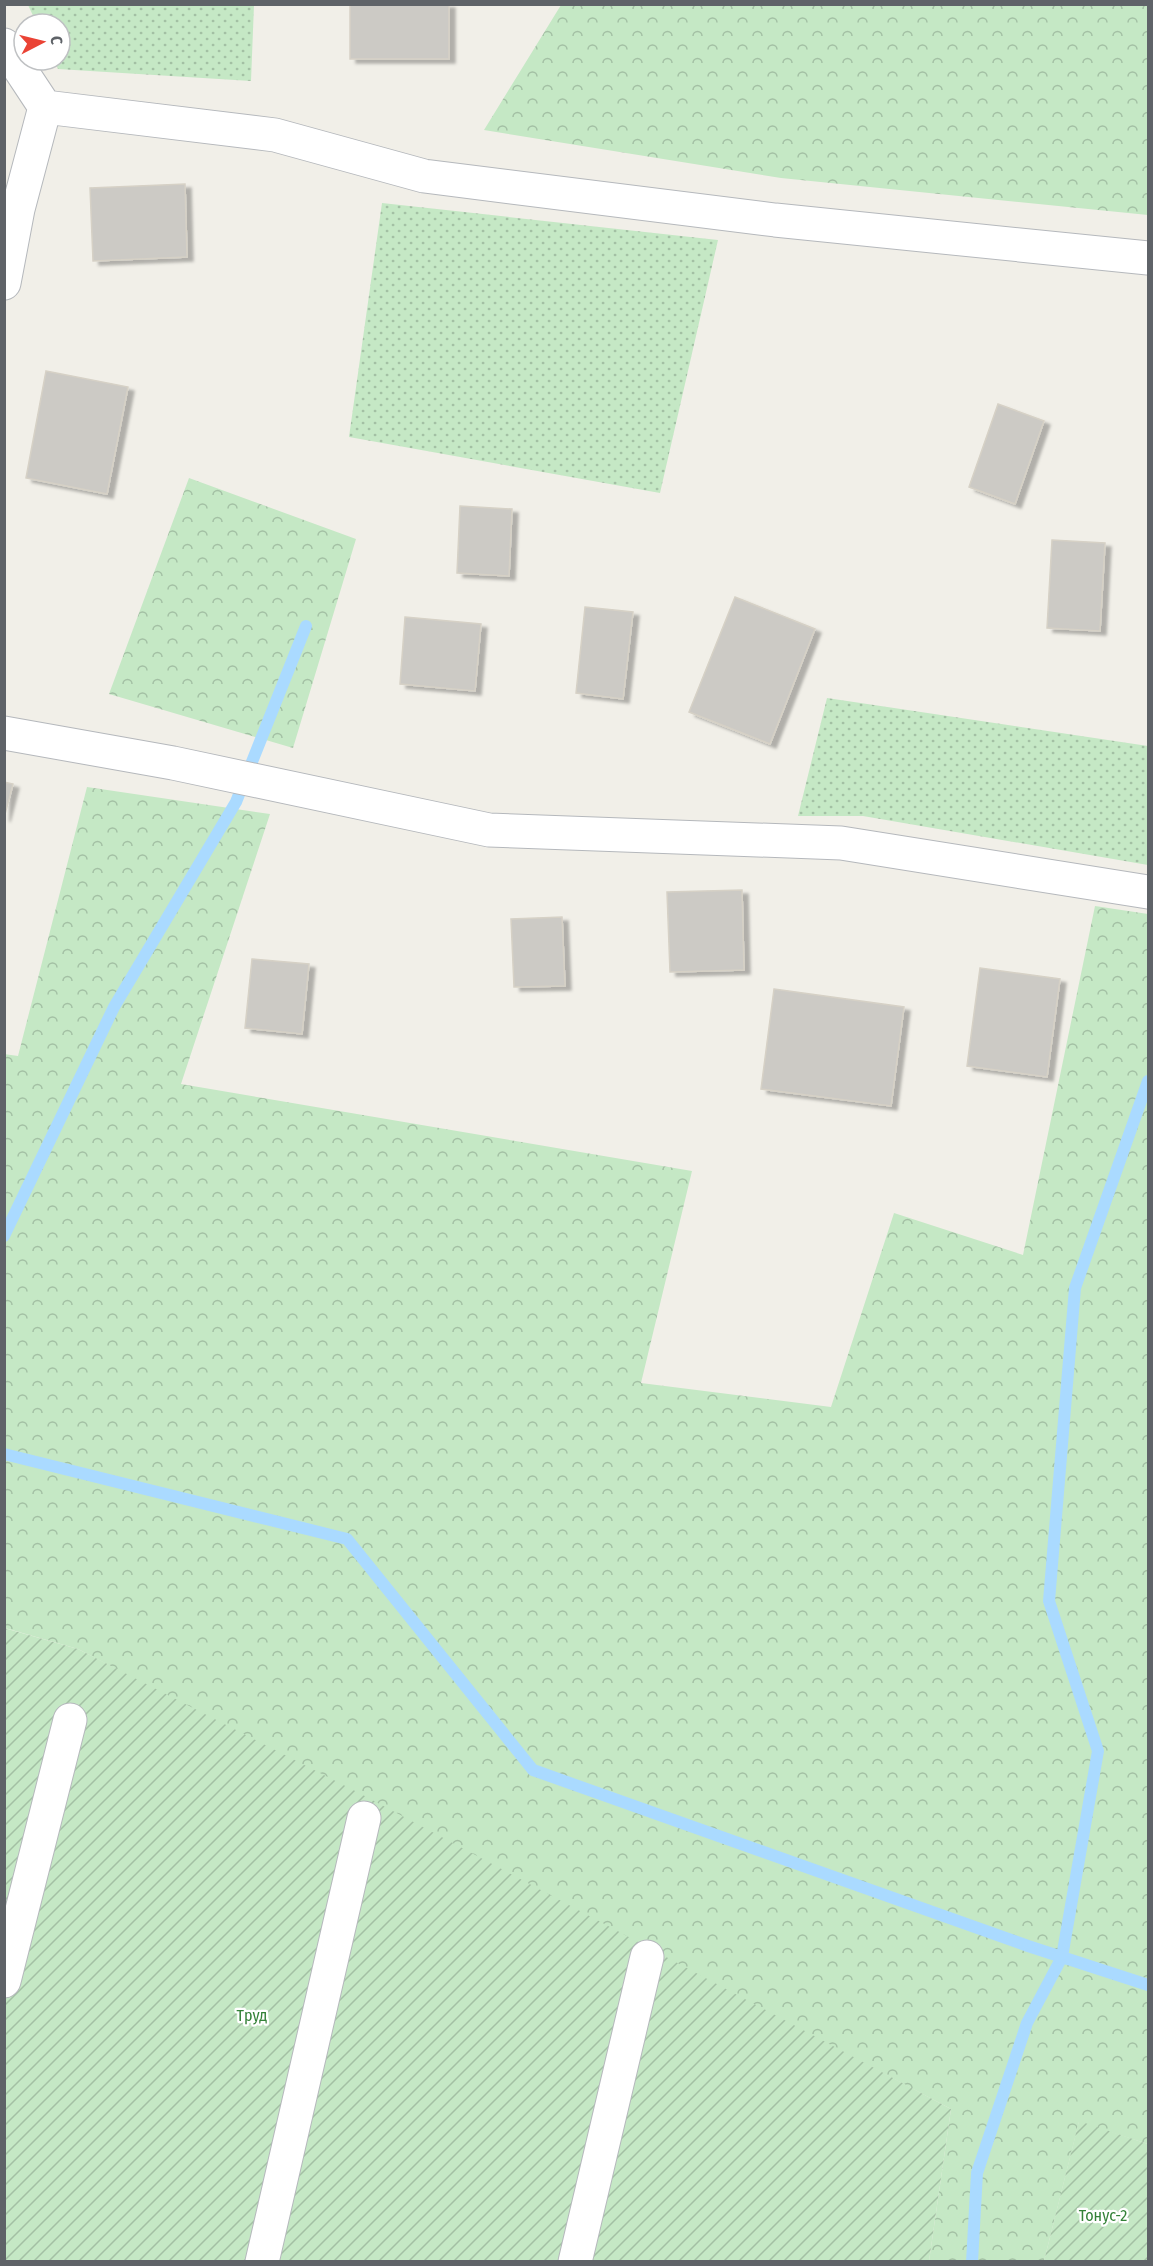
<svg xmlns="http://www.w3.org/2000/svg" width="1153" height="2266" viewBox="0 0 1153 2266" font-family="'Fira Sans Condensed',sans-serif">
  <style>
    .grass { fill: url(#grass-dots) }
    .forest { fill: url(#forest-crowns) }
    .garden { fill: url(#garden-furrows) }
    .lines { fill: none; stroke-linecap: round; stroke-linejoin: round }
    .stream { stroke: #aadaff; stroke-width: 12 }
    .building { fill: #cccac5; stroke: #d6d1c6; stroke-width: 1.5; filter: url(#shadow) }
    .minor-casing { stroke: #b5b8bc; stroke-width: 35 }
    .minor { stroke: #fff; stroke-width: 33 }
    .labels { text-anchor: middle; stroke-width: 4.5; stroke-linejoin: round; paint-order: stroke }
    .park-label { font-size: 16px; fill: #348238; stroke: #fff }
  </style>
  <defs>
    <pattern id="grass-dots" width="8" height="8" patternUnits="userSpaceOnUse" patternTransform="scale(1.5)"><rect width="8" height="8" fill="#c5e8c5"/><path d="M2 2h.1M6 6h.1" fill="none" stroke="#a3c0a4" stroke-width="1.8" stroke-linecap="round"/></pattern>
    <pattern id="forest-crowns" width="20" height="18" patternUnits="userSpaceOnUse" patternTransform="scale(1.5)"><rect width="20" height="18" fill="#c5e8c5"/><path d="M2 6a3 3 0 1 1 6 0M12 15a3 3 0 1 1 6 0" fill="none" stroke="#a3c0a4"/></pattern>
    <pattern id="garden-furrows" width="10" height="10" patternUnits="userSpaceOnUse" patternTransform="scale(1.5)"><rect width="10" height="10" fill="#c5e8c5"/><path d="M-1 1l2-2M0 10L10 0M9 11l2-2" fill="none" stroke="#a3c0a4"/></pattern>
    <filter id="shadow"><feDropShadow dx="6" dy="4" stdDeviation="1.5" flood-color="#0004"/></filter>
  </defs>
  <rect width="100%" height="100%" fill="#f1efe8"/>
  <path class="grass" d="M28,5H254L251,81L58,69L54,60H60V24H37Z
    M382,203L718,240L660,493L349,437Z
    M827,698L1148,746V865L863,816H798Z"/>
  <path class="forest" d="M561,5H1148V215L781,178L484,130Z
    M189,478L356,539L293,748L109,694Z
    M87,787L270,814L181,1084L692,1171L641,1383L831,1407L894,1213L1023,1255L1095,906L1148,914V2144L1079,2122L1044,2261H929L951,2109L78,1649L5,1628L4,1054L18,1056Z"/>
  <path class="garden" d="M4,1628L78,1649L361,1794L951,2109L929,2261H5Z
    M1079,2121L1148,2144V2261H1044Z"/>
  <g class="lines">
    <path class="stream" d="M4,1236L114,1007L236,802L306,626
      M4,1454L347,1539L533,1770L1028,1946L1148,1985
      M972,2262L977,2173L1027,2023L1062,1957L1098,1751L1049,1601L1075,1288L1148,1081"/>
  </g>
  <path class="building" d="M350,4H449V59H350Z
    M185,184L187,257L93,261L90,188Z
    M46,371L128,387L107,494L26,478Z
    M998,404L1044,421L1015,504L969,487Z
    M460,506L512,509L509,576L457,573Z
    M1052,540L1105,543L1100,631L1047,628Z
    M735,597L815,629L770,744L689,712Z
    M585,607L633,612L623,699L576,693Z
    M405,617L481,624L475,691L400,684Z
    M4,782L13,784L4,818Z
    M742,890L744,970L670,972L667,892Z
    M562,917L565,986L514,987L511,919Z
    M252,959L309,964L302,1034L245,1028Z
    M980,968L1060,979L1047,1077L967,1066Z
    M774,989L904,1007L891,1106L761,1089Z"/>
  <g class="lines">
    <g class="minor-casing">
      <path id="minor" d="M4,45L45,107
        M4,283L18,209L45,107L275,135L424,176L775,220L1148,258
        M4,733L173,763L489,830L841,843L1148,892
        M4,1981L70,1720
        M262,2262L364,1818
        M575,2262L647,1957"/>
    </g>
    <use href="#minor" class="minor"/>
  </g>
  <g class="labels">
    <g class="park-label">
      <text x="252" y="2021">Труд</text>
      <text x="1103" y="2221">Тонус-2</text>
    </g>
  </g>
  <rect width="1153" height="2266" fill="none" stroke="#5f6368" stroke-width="12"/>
  <g transform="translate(42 42) rotate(83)"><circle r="28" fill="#ffffff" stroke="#bfc1c3" stroke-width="1.5"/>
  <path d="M0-4.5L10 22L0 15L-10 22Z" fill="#ea4335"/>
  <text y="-9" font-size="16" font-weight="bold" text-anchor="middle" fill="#5f6368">С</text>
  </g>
</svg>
